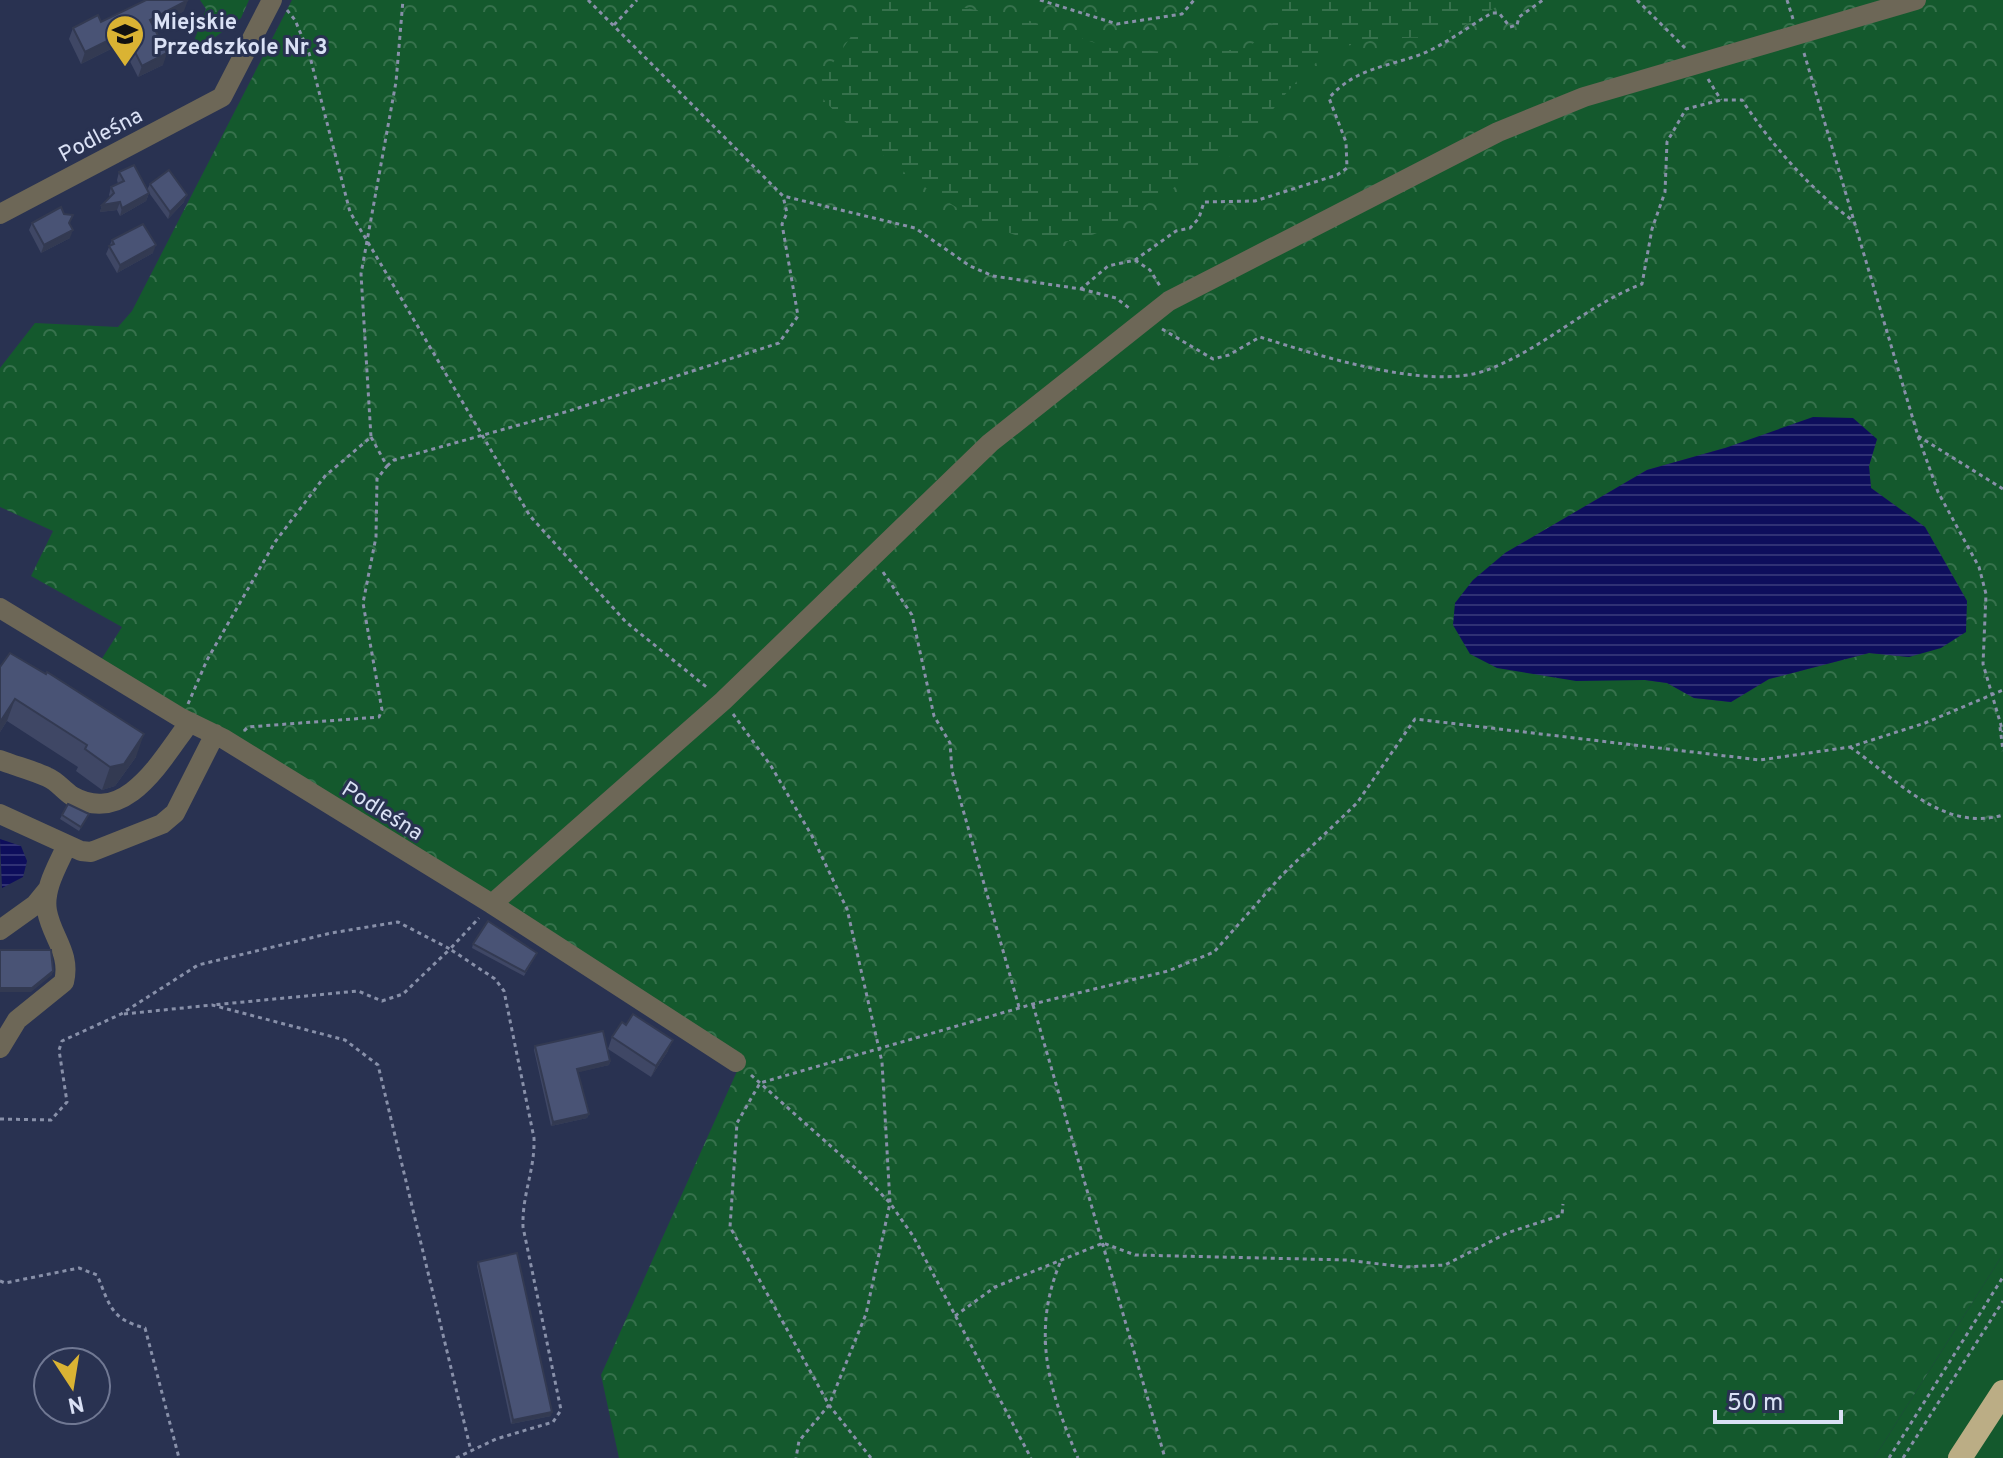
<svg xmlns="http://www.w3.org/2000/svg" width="2003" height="1458" viewBox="0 0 2003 1458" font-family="Overpass,sans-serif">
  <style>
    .grass { fill: #14592d }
    .forest { fill: url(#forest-crowns); fill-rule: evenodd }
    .wetland { fill: url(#wetland-marsh) }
    .water { fill: url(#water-rules) }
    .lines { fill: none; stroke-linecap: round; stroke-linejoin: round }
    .path { stroke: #8890a9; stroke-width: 3; stroke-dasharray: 4 4; stroke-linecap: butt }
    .minor { stroke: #6d6757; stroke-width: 20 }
    .highway { stroke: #bbad85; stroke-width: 24 }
    .wall { fill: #3f4765 }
    .shaded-wall { fill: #333a52 }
    .building { fill: #495375; stroke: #333a52; stroke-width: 2 }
    .labels { text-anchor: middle; stroke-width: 6; stroke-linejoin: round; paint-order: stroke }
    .poi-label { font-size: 22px; font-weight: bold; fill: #dae1f5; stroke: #293251; text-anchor: start }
    .street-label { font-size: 22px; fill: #dae1f5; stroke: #293251 }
  </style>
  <defs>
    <pattern id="forest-crowns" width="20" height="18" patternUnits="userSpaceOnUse" patternTransform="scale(2)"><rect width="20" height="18" fill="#14592d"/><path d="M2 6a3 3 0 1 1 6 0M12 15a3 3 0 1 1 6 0" fill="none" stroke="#36714c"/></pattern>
    <pattern id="wetland-marsh" width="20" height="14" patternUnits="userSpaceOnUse" patternTransform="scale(2)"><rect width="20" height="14" fill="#14592d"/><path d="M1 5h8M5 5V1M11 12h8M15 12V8" fill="none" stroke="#36714c"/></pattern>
    <pattern id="water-rules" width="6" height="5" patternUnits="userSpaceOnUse" patternTransform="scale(2)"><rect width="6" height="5" fill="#0e0e5c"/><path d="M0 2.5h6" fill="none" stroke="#303174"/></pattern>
  </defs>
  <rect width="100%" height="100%" fill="#293251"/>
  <path class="grass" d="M2003,1254V1458H1874Z"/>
  <path class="forest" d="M200,0H249L241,18L203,46L194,41L206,9Z
    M292,0H2003V1254L1874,1458H619L601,1375L742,1060L101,660L122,627L31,576L53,531L0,507V368L35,323L118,327L132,311ZM1877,439L1869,466L1871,488L1925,527L1967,601L1909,657L1869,653L1769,679L1731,702L1694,698L1667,683L1645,680L1505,553L1647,470L1725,448Z"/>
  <path class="wetland" d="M876,0H925L1027,20L1110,48L1194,54L1248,48L1271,27L1282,0H1509C1491,9 1455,32 1439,37C1431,40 1418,37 1409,38C1383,38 1343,42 1322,58C1284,87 1263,130 1226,159C1209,172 1186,180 1168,191C1131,212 1100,242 1054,242C983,243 857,143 815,89Z"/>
  <path class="water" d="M1813,417L1853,418L1877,439L1869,466L1871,488L1925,527L1967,601L1966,632L1941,648L1909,657L1869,653L1769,679L1731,702L1694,698L1667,683L1645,680L1576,681L1497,668L1470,654L1453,625L1455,603L1473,580L1505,553L1647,470L1725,448Z
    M0,839L21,846L27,861L23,877L2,888Z"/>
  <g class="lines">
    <path class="path" d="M588,0L783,196L915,228L970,266L993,276L1081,289L1108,266L1135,260L1176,231L1190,228L1199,218L1204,202L1255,201L1337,175L1347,168L1346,142L1329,98C1355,68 1387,67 1422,54C1446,44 1469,26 1492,13H1499L1510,27L1517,25L1519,17L1543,0
      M1040,0L1117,24L1182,14L1194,0
      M1637,0L1685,48
      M1787,0L1793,19
      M287,10L295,20L309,53L350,212L530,516L626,622L709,689
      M614,25L637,0
      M1804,53L1918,436L1938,492L1979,567L1986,594L1983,664L2003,732
      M1708,79L1721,100
      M1135,260L1150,270L1160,286
      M1081,289L1116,298L1129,308
      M1162,329L1213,359L1229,355L1260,337C1317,355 1430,392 1487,370C1543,349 1587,305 1642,284L1652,229L1665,192L1667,142L1686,109L1721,100H1742C1771,144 1809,188 1852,220
      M1918,436L2003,489
      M387,466L394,460L569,411L779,343L798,316L782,224L787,213L783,196
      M883,572L912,615L934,716L950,743L952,771L1019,1007
      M188,704L207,660L275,542L325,476L371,437L361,274L396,82L403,0
      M733,714L771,766L812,836L847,909L882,1062L890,1203L866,1314L829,1405L799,1441L796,1458
      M2000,727L2003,751
      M244,731L248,727L379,717L382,710L363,603L376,537L377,479L387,466L371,437
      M1850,747C1896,778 1942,833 2003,815
      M1033,1005L1165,1458
      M124,1014L212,1005L345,1040L378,1065L471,1451
      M751,1075L862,1174L890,1203L913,1236L1031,1458
      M0,1119L51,1120L67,1102L59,1050L62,1041L121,1014L198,965L331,933L398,922L450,949L403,994L382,1001L358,991L212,1005
      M1060,1263C1031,1333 1049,1391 1078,1458
      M0,1281L5,1283L79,1268L97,1275C110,1305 110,1319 145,1328L179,1458
      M955,1316L995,1287L1103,1243L1135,1255L1347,1260L1404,1267L1445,1265L1507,1233L1562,1215L1563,1204
      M456,1458L496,1439L553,1422L561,1410L523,1227C522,1193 535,1171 534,1138L504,991L495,979L450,949L479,918
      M871,1458L829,1405L730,1227L737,1123L760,1083L1033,1004L1168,971L1214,952L1283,874L1357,803L1415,719L1760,760L1850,747L1925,723L2003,690
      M1889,1458L2003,1277
      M1903,1458L2003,1301"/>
    <path class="minor" d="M0,214L222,97L272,0
      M0,608L181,718L224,739L492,904L736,1062
      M0,760C15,766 32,770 47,777C57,781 63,790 72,796C127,827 162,758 190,722
      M0,814L81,851L91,852L162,824L175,813L215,734
      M492,904L723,701L990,443L1169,301L1498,132L1584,97L1916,0
      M0,930L35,905L48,889
      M0,1048L17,1020L64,982C71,953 52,938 47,911C43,889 58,865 67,845"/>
    <path class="highway" d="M1960,1458L2003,1392"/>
  </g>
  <path class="wall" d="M184,11L154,27L163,65L138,77L121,44L81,64L69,39L73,28L101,22Z
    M119,172L149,193L146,201L120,216L117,210L100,212L102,205L110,197L109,195L111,187L118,184L117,180Z
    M150,184L184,202L168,219L147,190Z
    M32,223L70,224V238L41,253L29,230Z
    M112,240L153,253L117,273L106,254Z
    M0,667L136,757L115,786L102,790L76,771L78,767L7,721L0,732Z
    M89,814L79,831L60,819L62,815Z
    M473,944L537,953L524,976L472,948Z
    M612,1037L668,1051L651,1077L608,1049Z
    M535,1046L610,1061L609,1065L578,1072L589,1114L587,1118L551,1126L534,1050Z
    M478,1262L551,1416L511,1424L477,1266Z"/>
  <path class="shaded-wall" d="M188,0L184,11L146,31L150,20Z
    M125,32L121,44L81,64L85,52Z
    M167,53L163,65L138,77L142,66Z
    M149,193L146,201L120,216L122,208Z
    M187,195L184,202L168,219L170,212Z
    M120,202L117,210L100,212L102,205Z
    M73,230L70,238L41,253L44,245Z
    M156,245L153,253L117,273L120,265Z
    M15,699L7,721L0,732V722Z
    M144,734L136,757L115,786L102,790L110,767Z
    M53,971L52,975L31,992H0V988Z
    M673,1040L668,1051L651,1077L656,1066Z
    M610,1061L609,1065L576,1073L577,1069Z
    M589,1114L587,1118L551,1126L553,1122Z
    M552,1412L551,1416L511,1424L513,1420Z"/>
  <path class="building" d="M146,0H188L150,20L167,53L142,66L125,32L85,52L73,28L98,15L101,22Z
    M134,165L149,193L122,208L120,202L102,205L114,193L111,187L124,181L119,172Z
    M169,170L187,195L170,212L150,184Z
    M61,207L64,214L73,215L69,223L73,230L44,245L32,223Z
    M143,224L156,245L120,265L109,246L114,244L112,240Z
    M10,653L46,674L47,672L144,734L124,764L110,767L85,749L87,745L15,699L0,722V667Z
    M68,804L89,814L81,827L62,815Z
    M488,921L537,953L525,972L473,944Z
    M0,950H51L53,971L32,988H0Z
    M633,1014L673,1040L656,1066L612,1037L622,1022L626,1025Z
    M603,1031L610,1061L577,1069L589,1114L553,1122L535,1046Z
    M517,1253L552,1412L513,1420L478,1262Z"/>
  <defs>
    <g id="school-pin" transform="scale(2)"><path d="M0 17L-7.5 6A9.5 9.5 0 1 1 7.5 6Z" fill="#dab333" stroke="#293251"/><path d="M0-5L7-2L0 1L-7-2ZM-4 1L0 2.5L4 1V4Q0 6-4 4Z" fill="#111"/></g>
  </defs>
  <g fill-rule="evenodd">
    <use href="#school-pin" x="125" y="34"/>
  </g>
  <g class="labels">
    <g class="poi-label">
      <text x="153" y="29">Miejskie<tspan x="153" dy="25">Przedszkole Nr 3</tspan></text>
    </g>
    <g class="street-label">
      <text transform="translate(100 134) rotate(-28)" y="8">Podleśna</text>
      <text transform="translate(383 810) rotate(32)" y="8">Podleśna</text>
    </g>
  </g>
  <g transform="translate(72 1386) rotate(168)"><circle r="38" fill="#293251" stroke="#707893" stroke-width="2"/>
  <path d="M0-6L14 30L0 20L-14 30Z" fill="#dab333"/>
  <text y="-12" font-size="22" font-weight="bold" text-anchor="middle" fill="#dae1f5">N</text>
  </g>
  <path d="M1715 1410v12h126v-12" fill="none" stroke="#dae1f5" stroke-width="4"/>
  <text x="1727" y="1410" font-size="24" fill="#dae1f5" stroke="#293251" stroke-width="6" paint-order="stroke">50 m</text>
</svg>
